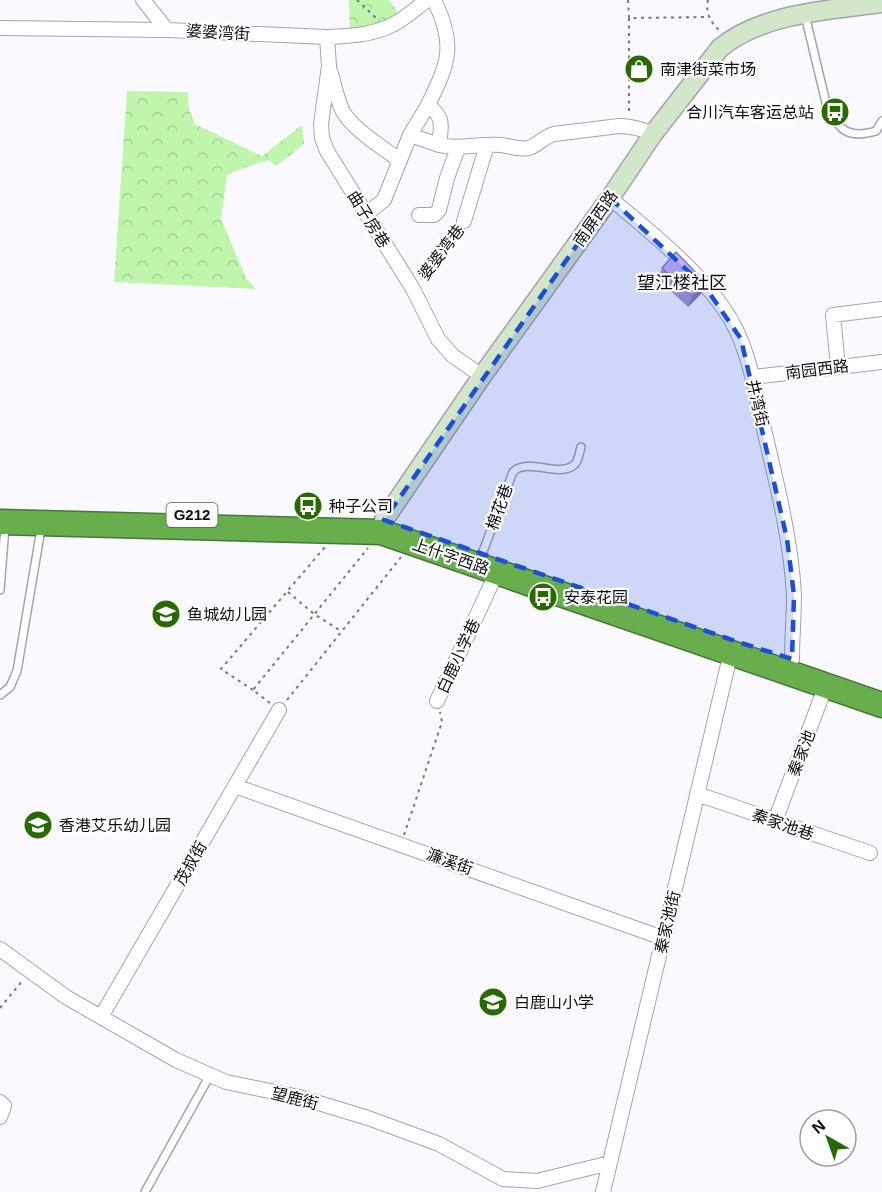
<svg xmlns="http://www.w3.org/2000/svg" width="882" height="1192" viewBox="0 0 882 1192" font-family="Arial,'Noto Sans SC',sans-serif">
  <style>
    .forest { fill: url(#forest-crowns) }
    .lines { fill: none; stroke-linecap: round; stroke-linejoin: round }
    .lane-casing { stroke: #a6a2b0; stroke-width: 10 }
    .street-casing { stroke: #a6a2b0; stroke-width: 16 }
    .secondary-casing { stroke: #a6a2b0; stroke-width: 21 }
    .highway-casing { stroke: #487638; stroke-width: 27 }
    .path { stroke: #78777d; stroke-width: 2; stroke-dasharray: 3 4.5; stroke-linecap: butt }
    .lane { stroke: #fff; stroke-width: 7 }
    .street { stroke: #fff; stroke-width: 14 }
    .secondary { stroke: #d2e7c9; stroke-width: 18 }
    .highway { stroke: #68ae4c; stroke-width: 24 }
    .wall { fill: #aa97d3 }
    .shaded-wall { fill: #8b7bac }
    .building { fill: #c6b0f5; stroke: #8b7bac; stroke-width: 1.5 }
    .marked { fill: #1d4ed8; fill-opacity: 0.2; stroke: #1d4ed8; stroke-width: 4.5; stroke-dasharray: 12 8; stroke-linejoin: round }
    .labels { text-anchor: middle; stroke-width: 4.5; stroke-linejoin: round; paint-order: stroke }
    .shield { fill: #fff; stroke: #565659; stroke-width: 1.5 }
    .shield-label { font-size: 15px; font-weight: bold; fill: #0e0d12 }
    .street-label { font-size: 16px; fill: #0e0d12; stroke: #fff }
    .poi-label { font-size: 16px; fill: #0e0d12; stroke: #fff; text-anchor: start }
    .neighbourhood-label { font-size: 18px; fill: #0e0d12; stroke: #fff }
  </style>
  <defs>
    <pattern id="forest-crowns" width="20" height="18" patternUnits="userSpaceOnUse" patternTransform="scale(1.5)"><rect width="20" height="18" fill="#bff6ab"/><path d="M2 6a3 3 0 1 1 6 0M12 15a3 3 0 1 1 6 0" fill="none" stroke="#a3d292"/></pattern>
  </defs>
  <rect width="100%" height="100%" fill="#faf9ff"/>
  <path class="forest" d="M349,0H389L403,19L350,36Z
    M127,91L188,92L189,109L195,124L262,156L302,125L304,144L276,166L269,160L246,167L227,175L221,219L246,278L256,289L114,282Z"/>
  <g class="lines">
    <g class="lane-casing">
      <path id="lane" d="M805,15L827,107C839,131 849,139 876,131L882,121
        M482,554L513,472C527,457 559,478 574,465C579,461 579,453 581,447
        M0,590L5,527
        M0,695L10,687L17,671L41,529
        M145,1192L210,1075"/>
    </g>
    <g class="street-casing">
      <path id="street" d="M143,0L167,30
        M434,0C456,45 449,62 428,105C445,118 441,126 439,145C460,150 480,143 501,145C509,146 521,150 529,148C538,145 545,136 554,134L619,126C632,126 642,129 653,134
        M0,28L167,30L327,37C349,36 373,35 392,25C405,19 416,8 427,0
        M327,37L329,66L321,124L322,138L327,151L413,289L438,339L453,356L482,376
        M331,73C334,85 337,98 342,110C353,130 381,146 399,160
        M410,135L439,145
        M610,198C649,231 695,267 724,309C748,343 754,385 763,425C776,481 791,538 794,595C794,616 792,638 792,659
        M366,214L384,200L410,135L428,105
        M419,215H434L439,210L447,178L458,148
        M464,221L487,145
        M838,367L833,315L882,309
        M753,377L882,362
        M437,701L497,572
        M235,786L663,938
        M697,794L870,853
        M775,821L826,685
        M0,949L66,997L176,1060L226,1082L299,1097L368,1118L439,1144L503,1179L537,1181L610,1163
        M101,1017L279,710
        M0,1102L4,1106L0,1117
        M603,1192L731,652"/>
    </g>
    <g class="secondary-casing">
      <path id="secondary" d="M381,532L384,520L482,376L610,198L653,134L720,48C763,13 829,10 882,3"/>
    </g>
    <g class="highway-casing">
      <path id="highway" d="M0,522L381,532L882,705"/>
    </g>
    <path class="path" d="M357,0L377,19
      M628,0L629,18L710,17
      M708,0C705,13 711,23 720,31
      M629,18V114
      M421,279L459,231
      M288,592L314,614L341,631
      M253,690L221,669L325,547
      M287,700L401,557
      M270,703L253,690L368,548
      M404,835L442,722L440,712
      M0,1008L23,980"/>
    <use href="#lane" class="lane"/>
    <use href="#street" class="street"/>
    <use href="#secondary" class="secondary"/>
    <use href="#highway" class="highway"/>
  </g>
  <path class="wall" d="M662,268L701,294L688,307L658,279Z"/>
  <path class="shaded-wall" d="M705,282L701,294L688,307L692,296Z"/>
  <path class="building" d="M676,252L705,282L692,296L662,268Z"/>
  <path class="marked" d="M610,198L706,288L741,339L787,539L794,595L792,659L735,641L384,520Z"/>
  <defs>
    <g id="shop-disc" transform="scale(1.5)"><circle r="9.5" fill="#296a00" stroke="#fff"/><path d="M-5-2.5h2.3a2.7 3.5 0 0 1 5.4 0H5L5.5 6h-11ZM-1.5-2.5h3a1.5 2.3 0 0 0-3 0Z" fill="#fff"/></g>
    <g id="bus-disc" transform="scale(1.5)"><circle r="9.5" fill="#296a00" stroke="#fff"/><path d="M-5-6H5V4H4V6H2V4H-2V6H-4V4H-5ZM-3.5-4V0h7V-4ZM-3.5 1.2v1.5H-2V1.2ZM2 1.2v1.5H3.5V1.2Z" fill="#fff"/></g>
    <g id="school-disc" transform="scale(1.5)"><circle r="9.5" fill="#296a00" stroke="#fff"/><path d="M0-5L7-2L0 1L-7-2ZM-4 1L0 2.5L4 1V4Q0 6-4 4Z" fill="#fff"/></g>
  </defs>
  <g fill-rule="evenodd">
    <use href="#shop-disc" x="639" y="69"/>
    <use href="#bus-disc" x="835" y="112"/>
    <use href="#bus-disc" x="308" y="506"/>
    <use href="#bus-disc" x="543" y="597"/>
    <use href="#school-disc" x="166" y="614"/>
    <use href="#school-disc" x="38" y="825"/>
    <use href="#school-disc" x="493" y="1002"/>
  </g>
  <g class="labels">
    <rect class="shield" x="166.5" y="503" width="51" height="24" rx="4.5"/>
    <g class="shield-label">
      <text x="192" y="520">G212</text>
    </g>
    <g class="street-label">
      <text transform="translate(218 32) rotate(3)" y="6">婆婆湾街</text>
      <text transform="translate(595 218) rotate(-55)" y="6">南屏西路</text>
      <text transform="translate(369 219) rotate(58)" y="6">曲子房巷</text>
      <text transform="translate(441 252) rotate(-53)" y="6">婆婆湾巷</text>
      <text transform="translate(817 369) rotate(-7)" y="6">南园西路</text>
      <text transform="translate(758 403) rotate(77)" y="6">井湾街</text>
      <text transform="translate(499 507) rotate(-70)" y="6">棉花巷</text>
      <text transform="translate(451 556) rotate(19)" y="6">上什字西路</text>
      <text transform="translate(458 656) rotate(-65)" y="6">白鹿小学巷</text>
      <text transform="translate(801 753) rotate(-69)" y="6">秦家池</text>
      <text transform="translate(783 824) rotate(19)" y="6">秦家池巷</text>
      <text transform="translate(450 861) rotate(20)" y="6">濂溪街</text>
      <text transform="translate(190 863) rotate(-60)" y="6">茂叔街</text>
      <text transform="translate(667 922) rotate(-77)" y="6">秦家池街</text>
      <text transform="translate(295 1098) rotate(14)" y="6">望鹿街</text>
    </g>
    <g class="poi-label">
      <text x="660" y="75">南津街菜市场</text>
      <text x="814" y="118" text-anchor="end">合川汽车客运总站</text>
      <text x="329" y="512">种子公司</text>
      <text x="564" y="603">安泰花园</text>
      <text x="187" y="620">鱼城幼儿园</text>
      <text x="59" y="831">香港艾乐幼儿园</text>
      <text x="514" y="1008">白鹿山小学</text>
    </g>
    <g class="neighbourhood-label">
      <text x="682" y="289">望江楼社区</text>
    </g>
  </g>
  <g transform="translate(828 1138) rotate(320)"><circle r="28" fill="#ffffff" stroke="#9f9ea0" stroke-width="1.5"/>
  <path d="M0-4.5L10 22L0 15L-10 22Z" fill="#296a00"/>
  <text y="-9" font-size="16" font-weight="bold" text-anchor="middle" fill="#0e0d12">N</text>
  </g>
</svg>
